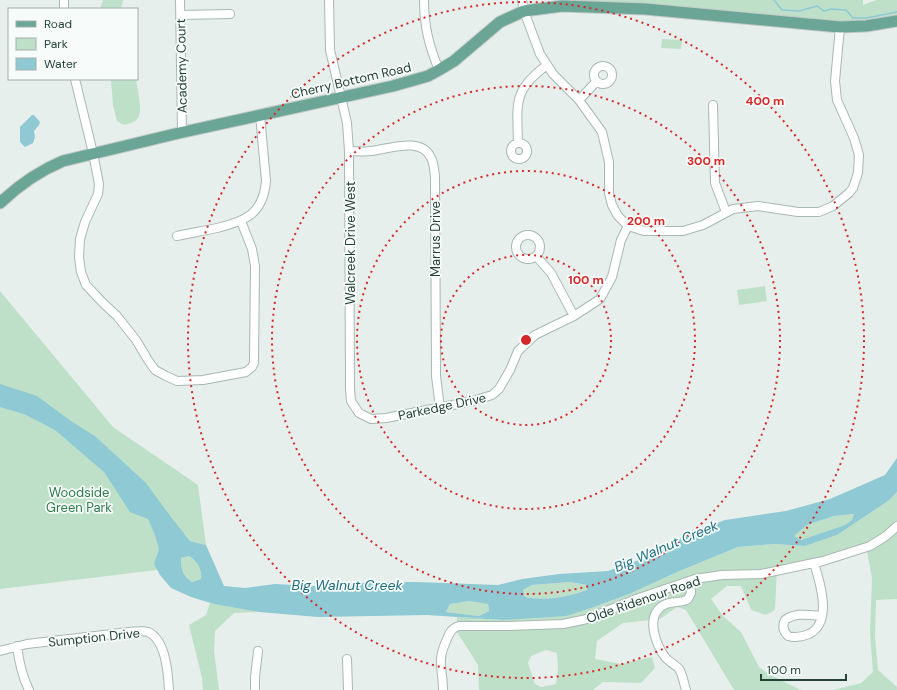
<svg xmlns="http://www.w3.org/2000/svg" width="897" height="690" viewBox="0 0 897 690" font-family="'DM Sans',sans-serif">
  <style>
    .green { fill: #bfe0c8; fill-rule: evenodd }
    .water { fill: #8ec9d4; fill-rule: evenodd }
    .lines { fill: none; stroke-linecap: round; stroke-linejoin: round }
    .stream { stroke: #8ec9d4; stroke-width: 1.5 }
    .minor-casing { stroke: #a8b8b2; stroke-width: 10 }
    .major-casing { stroke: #c2cac8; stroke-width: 13 }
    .minor { stroke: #fff; stroke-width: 8 }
    .major { stroke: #6aa596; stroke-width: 11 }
    .ring { fill: none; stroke: #d62828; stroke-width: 2; stroke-dasharray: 2 4 }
    .labels { text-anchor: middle; stroke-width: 3.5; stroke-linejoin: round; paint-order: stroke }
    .street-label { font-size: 13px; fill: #24423a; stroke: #f7fbf9 }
    .park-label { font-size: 13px; fill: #2d7a4b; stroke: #f7fbf9 }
    .water-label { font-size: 14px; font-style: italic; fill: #1c6f80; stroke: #f7fbf9 }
    .centre { fill: #d62828; stroke: #f7fbf9; stroke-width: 2 }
    .ring-label { font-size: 12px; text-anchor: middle; font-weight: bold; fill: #d62828; stroke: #f7fbf9; stroke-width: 3.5; stroke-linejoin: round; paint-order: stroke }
  </style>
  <rect width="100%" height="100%" fill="#e6efeb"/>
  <path class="green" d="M103,0H123L121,9H100Z
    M573,0H863V5L876,0H897V18L861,23L572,3Z
    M662,39L682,40L681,49L661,48Z
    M111,79H136C137,88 143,110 138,118C135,122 129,124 124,125L117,121L113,105Z
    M765,286L767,301L739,305L737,290Z
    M0,291L113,427L198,485L206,545L190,541L184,533L173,568L0,589Z
    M897,492V521L885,532L865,544L811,560L777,568L775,610L766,615L751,610L741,586H727L711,599L723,616L741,632L759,667L770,675L801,690H734L686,610L677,607L660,619L623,623L597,641L595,659L621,664L652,657L655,668L641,683L603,682L593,690H479L478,665L457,632V617L503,620L594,607L629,594L682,570L738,547L774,544L805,546L837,535L888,501ZM546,650L557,653L558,670L556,684L541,687L535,684L528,663L531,656Z
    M854,514L852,520L845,525L801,540L793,536L807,525L834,516Z
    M897,531V599L876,600L875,636L878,670L897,687V690H833L861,683L873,672L870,633L872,578L867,552L875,548Z
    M189,556C198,562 202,569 201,579L192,582C183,574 181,571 181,558Z
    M570,582L587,585V590C568,597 545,601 525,597L523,590L532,585Z
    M469,601L488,604L489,611L479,616L446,612L450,604Z
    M210,603L259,612L234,613L215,631L214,651L219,690H203L202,678L189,625L206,615Z"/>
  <path class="water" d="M32,115H34L40,122L39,125L34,131L35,137L33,143L25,147L20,142V127Z
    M0,384L37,396L71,421L96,437L146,483L171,517L190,541L206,545L224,586L245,588L275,584L331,587L370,582H417L498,585L522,579L559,574L608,571L642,559L689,534L725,520L786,511L830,499L885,475L897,458V492L888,501L837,535L805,546L774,544L738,547L682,570L629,594L594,607L566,616L503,620L427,615L318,617L259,612L214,604L191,597L171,588L160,575L154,564L159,549L155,535L148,519L130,512L104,472L55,430L24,414L0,407ZM854,514L852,520L845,525L801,540L794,536L807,525L834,516ZM189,556C198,562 202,569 201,579L192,582C183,575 181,571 181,558ZM570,582L587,585V590C568,597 545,601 525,597L523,590L532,585ZM469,601L488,604L489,611L479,616L446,612L450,604Z"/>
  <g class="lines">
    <path class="stream" d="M774,0L782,10L799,11L817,6L824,11L831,9L846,10L853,18H866L897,12"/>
    <g class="minor-casing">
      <path id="minor" d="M64,0V9
        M180,0L182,132
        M329,0L330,50L347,123L349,151L350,389L351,401L359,413L371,419L386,418L473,401L492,395L499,389L510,370L518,351L535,335L574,316L600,299L612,277L621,240L628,226
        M424,0C424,26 429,46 439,70
        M522,0L524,11L540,54L553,74L579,100L602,132L609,162V193L612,205L618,216L628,226L644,231H683L703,225L733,209L758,206L798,212H819L833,206L849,193L853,188L858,173L859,155L854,138L837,100L835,81L840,27
        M181,15L230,14
        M594 75a9 9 0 1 1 18 0a9 9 0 1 1-18 0Z
        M75,79L93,153L99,184L98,194L85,222L80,239L79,257L81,272L86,285L104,304L117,316L136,340L148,360L155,370L166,376L177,381L203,380L246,372L252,367L254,363L255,266L252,249L241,221
        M579,100L596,82
        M713,105L715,183L726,212
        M518,142C517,103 513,90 547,65
        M511 151a8 8 0 1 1 16 0a8 8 0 1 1-16 0Z
        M349,151C357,151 364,152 371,151C389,149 422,136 431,158C434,163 434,170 435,176L436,376L440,408
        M516 247a12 12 0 1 1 24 0a12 12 0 1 1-24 0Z
        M177,236C190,233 204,231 217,228C246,221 263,214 266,181L260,115
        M536,256L551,273L574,316
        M814,563C820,582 833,622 809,634C802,637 795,638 788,636C783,631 782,626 785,620C795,612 810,615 822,616
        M17,646C19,662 22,676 29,690
        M0,651L27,644L129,632C135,632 142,630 148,632C166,640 168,673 169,690
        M347,659L348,690
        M255,690V677L258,651
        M443,690C443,667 436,663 447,639C450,632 452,628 459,626H507L563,624L587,619L636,599L695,579L722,575L761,574L823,561L870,546L886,536L897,526
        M686,690C684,684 683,675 679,669C676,665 669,662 665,657C657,646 648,624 657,611C667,598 680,605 688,599C689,597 690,595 691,593L690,581"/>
    </g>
    <g class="major-casing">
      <path id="major" d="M0,203C19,185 39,171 63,161L179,133L393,86L428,76L439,70L454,61L500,22L524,11L562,6L645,9L840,27L866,26L897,21"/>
    </g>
    <use href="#minor" class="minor"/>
    <use href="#major" class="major"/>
  </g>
  <g class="ring">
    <circle cx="526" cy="340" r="85"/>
    <circle cx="526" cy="340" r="169"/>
    <circle cx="526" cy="340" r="254"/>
    <circle cx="526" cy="340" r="338"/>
  </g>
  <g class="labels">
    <g class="street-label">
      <text transform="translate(181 66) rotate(-91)" y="5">Academy Court</text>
      <text transform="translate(351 80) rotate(-13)" y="5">Cherry Bottom Road</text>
      <text transform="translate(435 239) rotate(-90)" y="5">Marrus Drive</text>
      <text transform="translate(350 243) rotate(-90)" y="5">Walcreek Drive West</text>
      <text transform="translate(442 406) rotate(-12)" y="5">Parkedge Drive</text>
      <text transform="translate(643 599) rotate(-19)" y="5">Olde Ridenour Road</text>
      <text transform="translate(94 637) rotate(-6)" y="5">Sumption Drive</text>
    </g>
    <g class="park-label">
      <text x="79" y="497">Woodside<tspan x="79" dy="15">Green Park</tspan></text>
    </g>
    <g class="water-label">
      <text transform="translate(666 546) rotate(-23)" y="5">Big Walnut Creek</text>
      <text x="347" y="590">Big Walnut Creek</text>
    </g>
  </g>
  <circle cx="526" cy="340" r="6" class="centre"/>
  <g class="ring-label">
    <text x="765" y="105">400 m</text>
    <text x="706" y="165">300 m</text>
    <text x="646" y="225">200 m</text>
    <text x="586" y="284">100 m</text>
  </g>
  <rect x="8" y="8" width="130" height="72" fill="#f7fbf9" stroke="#a3b1ad"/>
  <rect x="16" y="21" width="20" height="6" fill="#6aa596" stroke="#a3b1ad"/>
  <text x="44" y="28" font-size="12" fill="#24423a">Road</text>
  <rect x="16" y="38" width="20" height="12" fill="#bfe0c8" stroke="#a3b1ad"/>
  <text x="44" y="48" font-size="12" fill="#24423a">Park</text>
  <rect x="16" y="58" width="20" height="12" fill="#8ec9d4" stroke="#a3b1ad"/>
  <text x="44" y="68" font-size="12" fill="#24423a">Water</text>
  <path d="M761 674v6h85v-6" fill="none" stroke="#24423a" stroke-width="2"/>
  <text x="767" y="674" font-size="12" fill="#24423a" stroke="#f7fbf9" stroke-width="3" paint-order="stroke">100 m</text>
</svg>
